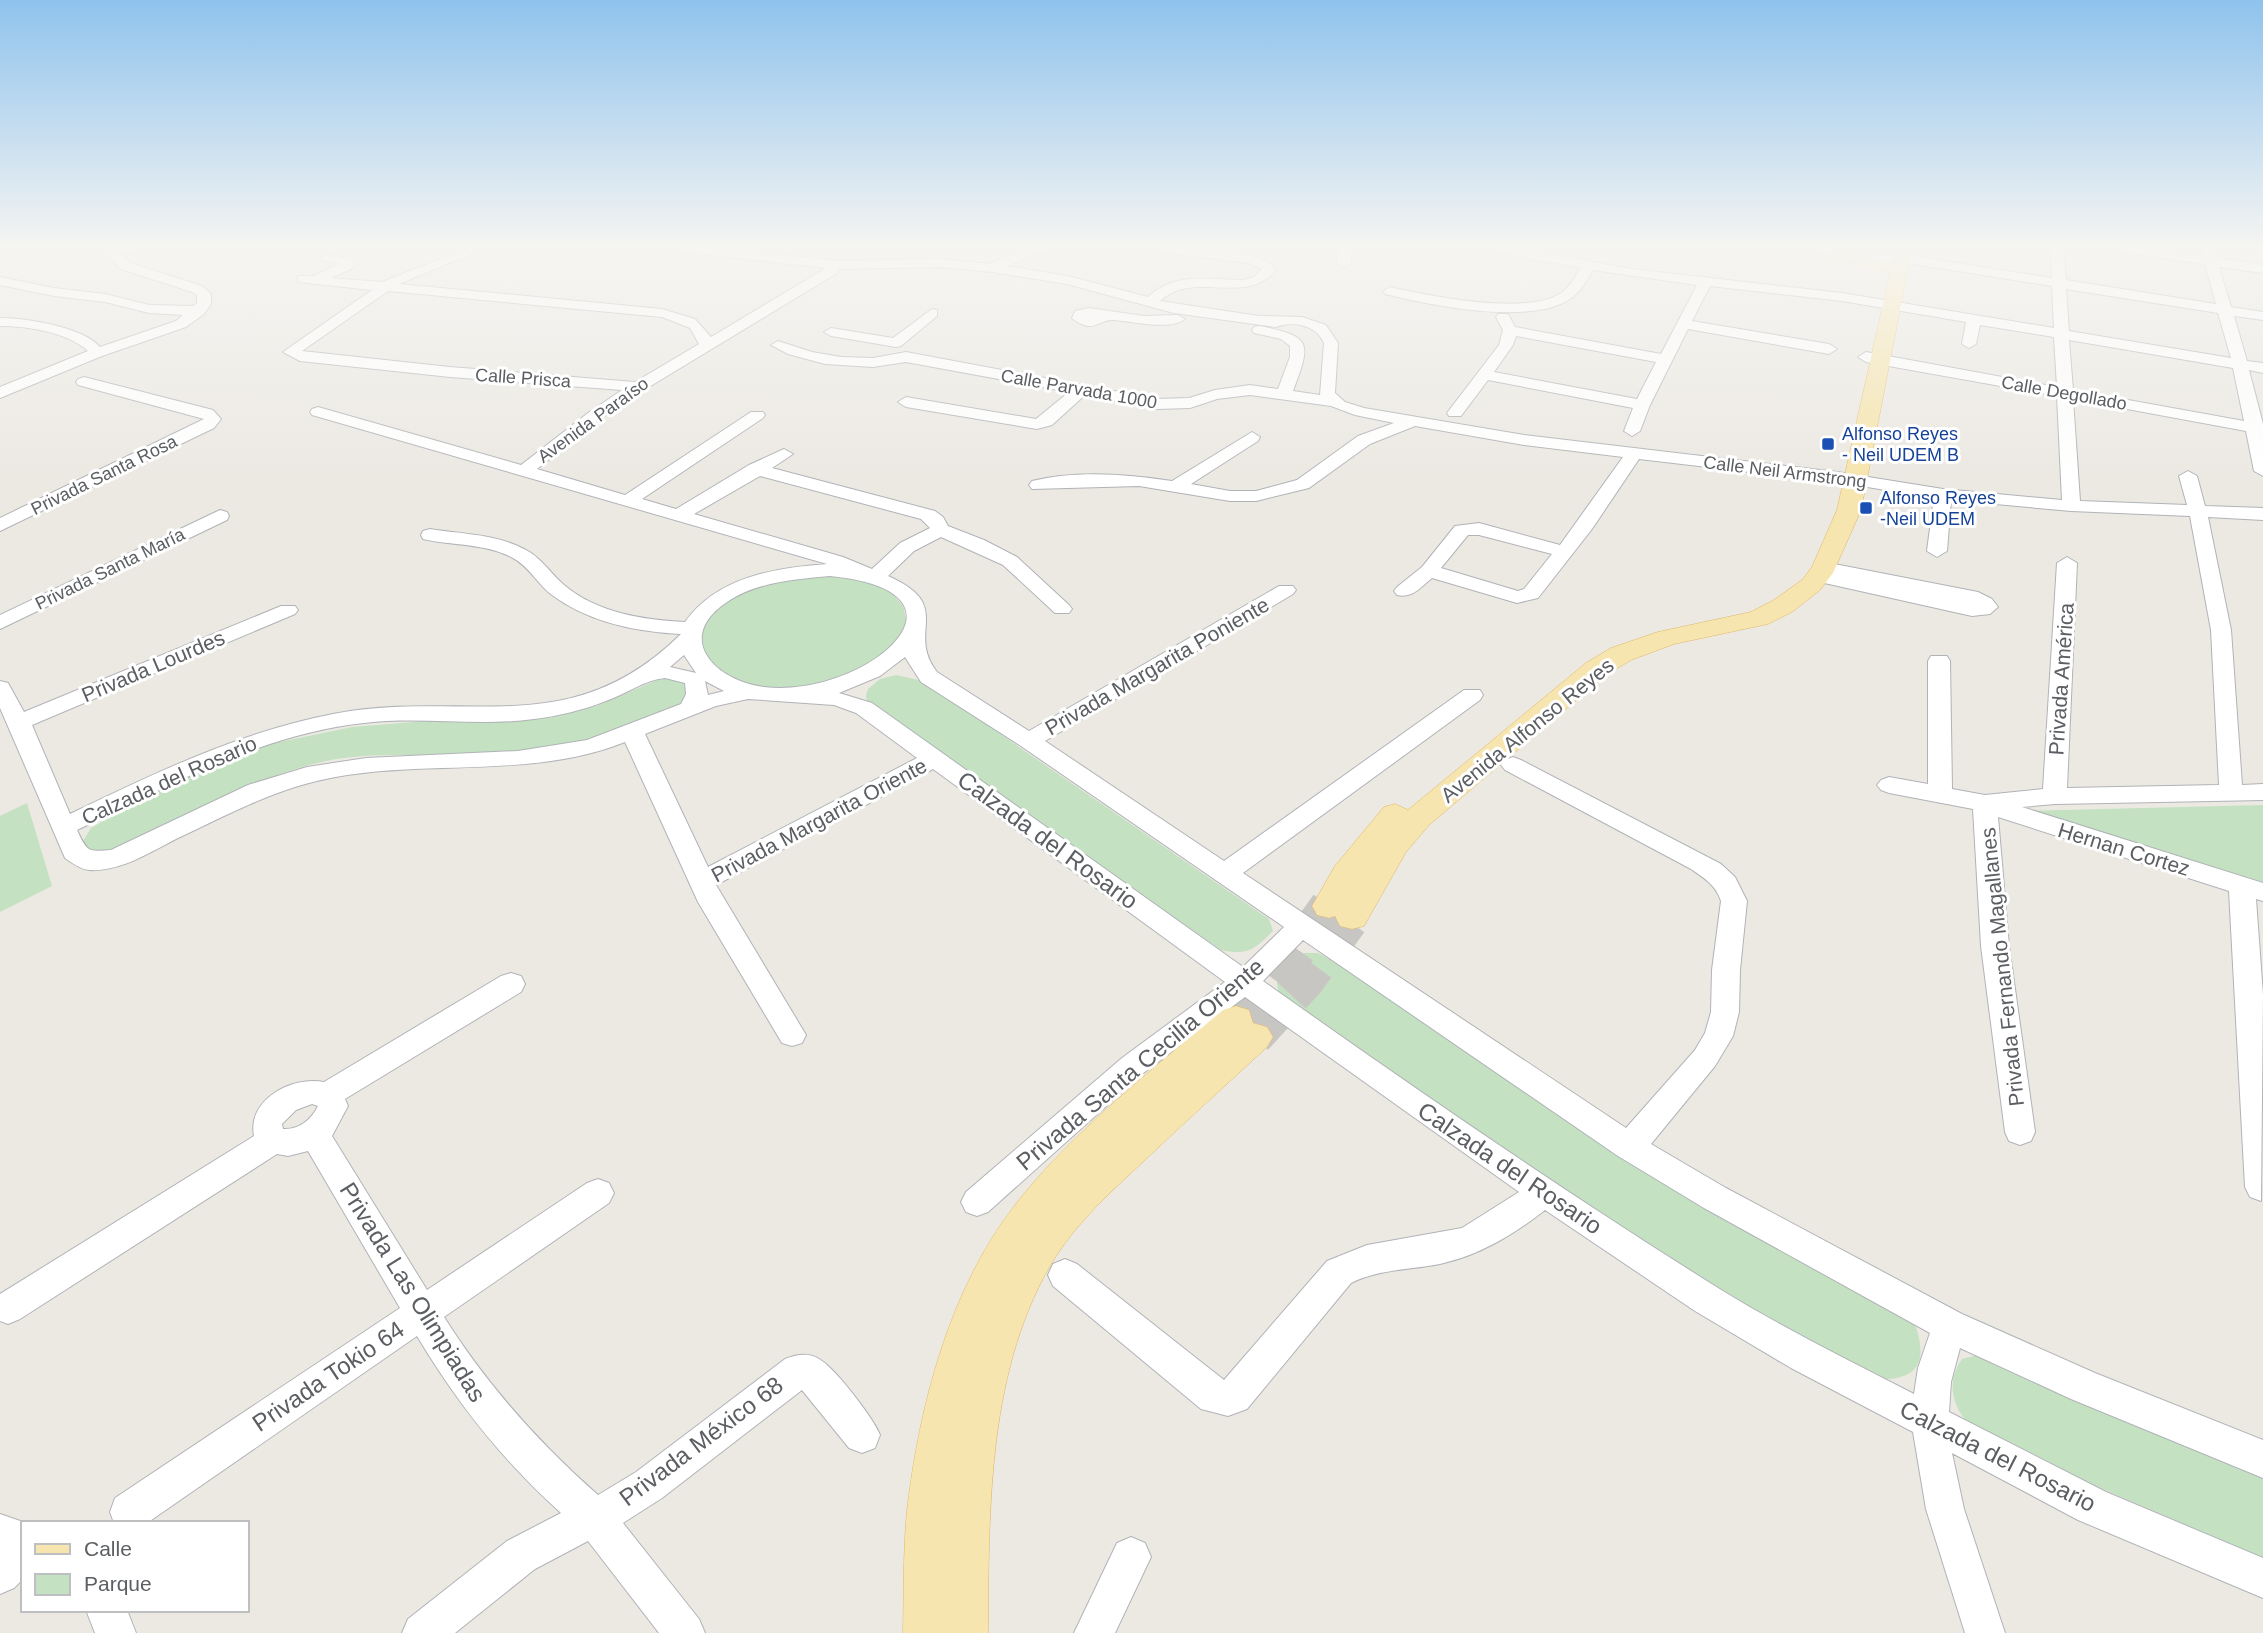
<svg xmlns="http://www.w3.org/2000/svg" width="2263" height="1633" font-family="Helvetica,sans-serif">
	<style>
		.green { fill: #c4e1c2 }
		.lines { fill: none; stroke-linecap: round; stroke-linejoin: round }
		.major-tunnel { stroke: #c8c6c3; stroke-width: 38; stroke-dasharray: 38 18; stroke-linecap: butt }
		.minor-casing { stroke: #b0b3b7; stroke-width: 2 }
		.major-casing { stroke: #e1b666; stroke-width: 1 }
		.minor { fill: #fff; fill-rule: evenodd }
		.major { fill: #f6e5ae; fill-rule: evenodd }
		.transit-dot { fill: #1a4fb4; stroke: #fff; stroke-width: 2.5 }
		.labels { text-anchor: middle; dominant-baseline: central; stroke-width: 6; stroke-linejoin: round; paint-order: stroke }
		.far-street-label { font-size: 18px; fill: #5b5e62; stroke: #fff }
		.far-transit-label { font-size: 18px; fill: #164399; stroke: #fff; text-anchor: start }
		.street-label { font-size: 21px; fill: #5b5e62; stroke: #fff }
		.near-street-label { font-size: 24px; fill: #5b5e62; stroke: #fff }
	</style>
	<rect width="100%" height="100%" fill="#ece9e3"/>
	<path class="green" d="M817,573L871,581L891,592L903,606L907,622L900,641L857,675L787,690L753,687L725,678L698,646C708,589 770,581 817,573Z
		M896,675L923,681L1269,919L1273,931C1254,949 1249,956 1221,950L867,703L866,695L868,689L880,679Z
		M664,677L688,679L686,702C629,732 567,749 503,754C450,759 397,751 344,758C267,768 179,820 108,853L90,852L82,843L91,828L142,799L228,757L265,745L352,727L439,720L550,718L596,706Z
		M27,803L52,886L0,912V816Z
		M2263,805V882L2027,811Z
		M1304,953H1318L1338,963L1915,1324C1928,1361 1919,1381 1877,1379L1644,1249L1279,993C1272,970 1284,962 1304,953Z
		M1978,1355L2263,1465V1558L1989,1440C1960,1423 1940,1390 1962,1359Z"/>
	<g class="lines">
		<path class="major-tunnel" d="M1236,1020L1268,990L1329,906
			M1254,1037L1306,980L1352,917"/>
		<g class="minor-casing">
			<path id="minor" d="M97,247H151L145,251L120,254L131,263L202,286L211,294V304L204,314L186,327L102,356L0,398V387L88,351C67,332 27,326 0,326V318C26,318 83,327 100,347L176,321L183,315L149,313L105,302L54,296L0,285V277L54,288L105,294L149,305L193,306L197,303V295L192,292L121,269Z
				M470,247L485,248L399,284L662,309L695,319L711,337L826,268L675,251L669,247H707L839,261L940,259L990,264L1022,249L1053,247L1052,250L1032,255L1007,266L1068,276L1148,297C1176,271 1209,280 1244,280L1254,277L1262,269L1248,263L1150,251L1144,247C1172,247 1261,246 1276,270C1245,307 1194,269 1160,301L1259,316L1302,317L1326,325L1338,343L1335,393L1345,402L1364,408L1524,435L1837,472L1943,489L2062,500L2057,396L1866,362L1858,357L1866,352L2057,387L2054,337L1980,325L1976,344L1969,348L1962,344L1966,322L1842,301L1710,286L1692,321L1829,344L1837,349L1829,354L1688,329L1650,405L1640,431L1632,436L1624,431L1633,408L1488,380L1461,416H1449L1447,413L1499,345L1503,330L1496,317L1498,314H1508L1515,327L1661,354L1697,285L1593,270C1587,280 1580,293 1570,299C1530,326 1429,305 1385,294L1383,291L1390,287C1429,296 1527,316 1561,293C1570,287 1575,277 1581,268L1491,251L1484,247H1510L1632,269L1842,293L2054,328L2052,286L1901,262L1859,261L1810,250L1808,247H1830L1859,253L1901,254L2052,278L2050,247H2063L2066,280L2216,304L2205,264L2114,251L2107,247H2138L2203,256L2201,247H2213L2217,258L2263,265V273L2219,267L2231,307L2263,312V320L2234,316L2247,361L2263,363V373L2249,370L2263,424V476L2254,471L2246,431L2073,399L2080,501L2187,505L2179,476L2188,471L2197,476L2205,506L2263,508V520L2208,517L2231,630L2242,785L2263,784V800L2055,804L2022,807L2263,883V901L2256,899L2263,995L2261,1201L2250,1197L2245,1187L2229,891L1998,817L2009,946L2035,1132L2031,1141L2020,1145L2009,1141L2005,1132L1981,946L1973,809L1889,793L1881,790L1877,785L1881,780L1889,777L1928,784V661L1931,656H1947L1950,661L1952,789L1985,795L2043,789L2057,563L2067,557L2077,563L2067,788L2219,785L2211,630L2190,516L2071,511L1951,500L1947,551L1937,557L1927,551L1934,498L1837,482L1639,459L1592,529L1538,598L1517,603L1432,578C1421,587 1412,599 1397,595L1394,591L1397,587L1422,567L1455,526L1479,523L1560,545L1623,457L1524,445L1415,426L1370,444L1309,488L1256,501H1230L1139,486L1032,489L1029,485L1032,481C1076,470 1127,474 1172,481L1252,432L1260,437L1258,441L1191,484L1230,491H1256L1297,480L1358,436L1394,423L1355,415L1331,406L1250,395L1217,399L1190,408L1157,409L1085,395L1052,425L1037,429L906,407L898,402L906,397L1036,419L1069,392L906,362L873,367L825,364L788,354L771,345L778,341L812,352L841,357L873,358L906,352L1157,399L1189,398L1215,390L1250,385L1278,389L1290,357V346L1281,339L1254,333L1252,330L1254,327L1259,326C1313,336 1311,343 1293,391L1320,395L1324,343C1316,324 1292,321 1276,327L1174,313L1067,284L992,272L940,267L838,269L837,273L644,390L600,419L537,469L625,495L751,412H763L765,415L763,418L642,499L676,509L749,465L784,449L793,454L772,468L935,511L943,517L948,526L984,540L1017,557L1069,605L1072,609L1069,613H1055L1003,565L941,537L914,551L888,576C956,606 905,631 937,672L1029,731L1279,586H1293L1296,590L1293,594L1045,741L1224,861L1464,690H1480L1483,695L1480,700L1243,873L1626,1128L1695,1050L1705,1033L1711,1012L1712,970L1721,901C1716,885 1704,878 1691,869L1505,770L1501,765L1505,760L1513,757L1521,760L1721,864L1735,877L1747,901L1740,970L1739,1012L1733,1036L1715,1066L1651,1144L1726,1188L1962,1314L2095,1373L2263,1440V1478L2071,1399L1960,1348L1951,1382L1949,1412L2106,1492L2263,1558V1598L2078,1520L1952,1453L1964,1509L2005,1633H1965L1926,1509L1913,1432L1791,1368L1695,1311L1545,1210C1513,1235 1480,1255 1440,1264C1410,1270 1379,1269 1351,1283L1247,1409L1228,1416L1201,1409L1053,1286L1048,1275L1053,1264L1065,1259L1077,1264L1224,1380L1327,1261L1367,1245L1462,1228L1519,1192L1245,997L1142,1074L988,1212L977,1216L966,1212L961,1202L966,1192L1122,1058L1225,982L933,769L716,885L806,1035L802,1043L792,1046L782,1043L698,902L625,742C520,784 401,753 295,787C254,800 217,820 178,838C150,852 121,872 89,870C80,869 72,863 65,858L0,708V681L8,683L24,712L281,606H295L298,610L295,614L32,725L70,814C155,773 240,732 333,714C464,688 569,745 681,634C637,632 588,622 552,595C538,585 530,567 513,558C486,543 453,546 423,539L421,535L423,531L430,529C461,534 496,534 524,549C541,557 550,573 564,585C597,613 644,620 685,622C717,577 774,568 827,564L312,415L310,412L312,409L318,407L521,465L588,413L622,390L450,377L300,361L283,352L372,290L298,282V276H313L339,264L322,260V254L348,258L355,262L353,268L331,278L382,282ZM2066,289L2218,313L2231,358L2069,331ZM388,291L662,317L690,328L699,344L635,382L450,367L302,351ZM1516,336L1656,362L1637,399L1494,372L1513,345ZM2069,340L2233,368L2244,421L2073,390ZM760,476L921,519L930,528L900,543L872,569L843,557L694,514ZM1468,535H1479L1552,554L1524,589L1518,591L1441,568ZM830,576C991,592 864,699 764,687C715,681 673,638 727,602C756,582 796,579 830,576ZM684,655L696,673L670,667ZM905,657L921,682L1021,746L1284,927L1243,967L872,703L839,693L880,676ZM665,678L685,683L686,694L681,704L587,740L518,751L366,758L307,767L248,785L111,850C88,852 87,852 77,830C168,786 262,734 364,723C421,716 478,727 534,719C559,716 583,710 606,701C626,694 644,680 665,678ZM705,681L724,691L708,695ZM748,699L834,705L856,713L917,758L708,867L645,734L716,706ZM1303,940L1618,1156L1704,1208L1930,1333L1918,1368L1914,1394C1848,1360 1781,1327 1718,1288C1563,1191 1412,1087 1263,981Z
				M1343,247H1357L1351,253V263L1344,267L1337,263L1338,252Z
				M1089,308L1144,316L1178,315L1185,319C1171,331 1131,321 1113,320C1104,319 1097,327 1087,326C1081,324 1076,322 1072,318L1075,311Z
				M932,309L937,310V316L901,346L896,347L831,336L824,332L831,328L893,338Z
				M84,377L213,410L221,419L214,428L0,531V518L204,419L78,385L76,382L78,379Z
				M220,510L227,512L229,516L227,520L0,629V615Z
				M1824,562L1978,592L1992,599L1998,607L1990,614L1972,616L1811,580L1808,576L1811,572L1816,571L1814,568L1817,564Z
				M511,973L521,976L525,984L521,992L345,1099L348,1106L332,1136L427,1290L587,1183L598,1179L609,1183L614,1193L609,1203L444,1317C487,1385 538,1442 598,1495L636,1472L785,1359C797,1354 811,1352 822,1361C837,1371 874,1419 880,1435L875,1448L862,1453L849,1448L802,1390L662,1498L623,1523L699,1619L705,1633H659L588,1541L535,1569L455,1633H402L408,1619L507,1541L561,1513C503,1461 457,1403 417,1336L147,1523H114L110,1512L115,1498L400,1308L308,1151L288,1156L277,1154L20,1319L8,1324L0,1321V1294L254,1136C247,1100 291,1076 324,1082L501,976ZM312,1104L318,1106C311,1120 299,1130 283,1129L282,1124L296,1110Z
				M0,1514L26,1523H23V1579L14,1588L0,1594Z
				M1131,1537L1145,1543L1151,1557L1115,1633H1074L1117,1543Z
				M86,1610H127L136,1633H95Z"/>
		</g>
		<g class="major-casing">
			<path id="major" d="M1896,247H1912L1861,510L1833,573L1820,590L1792,612L1768,624L1674,644L1631,660L1606,675L1429,825L1406,852L1364,926L1352,929L1340,926L1335,916L1329,918L1317,915L1312,906L1335,866L1384,807L1395,804L1408,810L1586,663L1611,648L1658,632L1751,612L1774,600L1802,580L1812,567L1837,510L1890,273L1832,257L1830,253L1838,248L1892,263Z
				M1236,1006L1249,1010L1253,1023L1267,1027L1273,1037L1267,1047C1227,1084 1186,1121 1146,1159C1114,1189 1080,1219 1056,1256C987,1366 989,1508 988,1633H903C904,1593 903,1552 907,1511C919,1407 949,1290 1015,1205C1072,1132 1153,1069 1223,1010Z"/>
		</g>
		<use href="#minor" class="minor"/>
		<use href="#major" class="major"/>
	</g>
	<linearGradient id="sky" x2="0" y2="1"><stop stop-color="#8fc3ed"/><stop offset="0.52" stop-color="#f6f5f2"/><stop offset="1" stop-color="#f6f5f2" stop-opacity="0"/></linearGradient>
	<rect width="2263" height="475" fill="url(#sky)"/>
	<g class="transit-dot">
		<rect x="1821" y="437" width="14" height="14" rx="3.5"/>
		<rect x="1859" y="501" width="14" height="14" rx="3.5"/>
	</g>
	<g class="labels">
		<g class="far-street-label">
			<text transform="translate(523 378) rotate(4)">Calle Prisca</text>
			<text transform="translate(1079 389) rotate(10)">Calle Parvada 1000</text>
			<text transform="translate(2064 393) rotate(10)">Calle Degollado</text>
			<text transform="translate(593 420) rotate(-36)">Avenida Paraíso</text>
			<text transform="translate(1785 472) rotate(7)">Calle Neil Armstrong</text>
			<text transform="translate(104 475) rotate(-26)">Privada Santa Rosa</text>
			<text transform="translate(110 569) rotate(-26)">Privada Santa María</text>
		</g>
		<g class="far-transit-label">
			<text x="1842" y="434">Alfonso Reyes<tspan x="1842" dy="21">- Neil UDEM B</tspan></text>
			<text x="1880" y="498">Alfonso Reyes<tspan x="1880" dy="21">-Neil UDEM</tspan></text>
		</g>
		<g class="street-label">
			<text transform="translate(153 666) rotate(-23)">Privada Lourdes</text>
			<text transform="translate(1157 666) rotate(-30)">Privada Margarita Poniente</text>
			<text transform="translate(2061 679) rotate(-86)">Privada América</text>
			<text transform="translate(1527 730) rotate(-39)">Avenida Alfonso Reyes</text>
			<text transform="translate(169 780) rotate(-24)">Calzada del Rosario</text>
			<text transform="translate(819 820) rotate(-28)">Privada Margarita Oriente</text>
			<text transform="translate(2124 849) rotate(17)">Hernan Cortez</text>
			<text transform="translate(2002 967) rotate(-96)">Privada Fernando Magallanes</text>
		</g>
		<g class="near-street-label">
			<text transform="translate(1048 840) rotate(36)">Calzada del Rosario</text>
			<text transform="translate(1140 1064) rotate(-40)">Privada Santa Cecilia Oriente</text>
			<text transform="translate(1510 1168) rotate(34)">Calzada del Rosario</text>
			<text transform="translate(413 1292) rotate(58)">Privada Las Olimpiadas</text>
			<text transform="translate(328 1376) rotate(-34)">Privada Tokio 64</text>
			<text transform="translate(701 1441) rotate(-37)">Privada México 68</text>
			<text transform="translate(1998 1456) rotate(27)">Calzada del Rosario</text>
		</g>
	</g>
	<rect x="21" y="1521" width="228" height="91" fill="#ffffff" stroke="#bdbfc0" stroke-width="2"/>
	<rect x="35" y="1544" width="35" height="10" fill="#f6e5ae" stroke="#bdbfc0" stroke-width="2"/>
	<text x="84" y="1556" font-size="21" fill="#5b5e62">Calle</text>
	<rect x="35" y="1574" width="35" height="21" fill="#c4e1c2" stroke="#bdbfc0" stroke-width="2"/>
	<text x="84" y="1591" font-size="21" fill="#5b5e62">Parque</text>
</svg>
